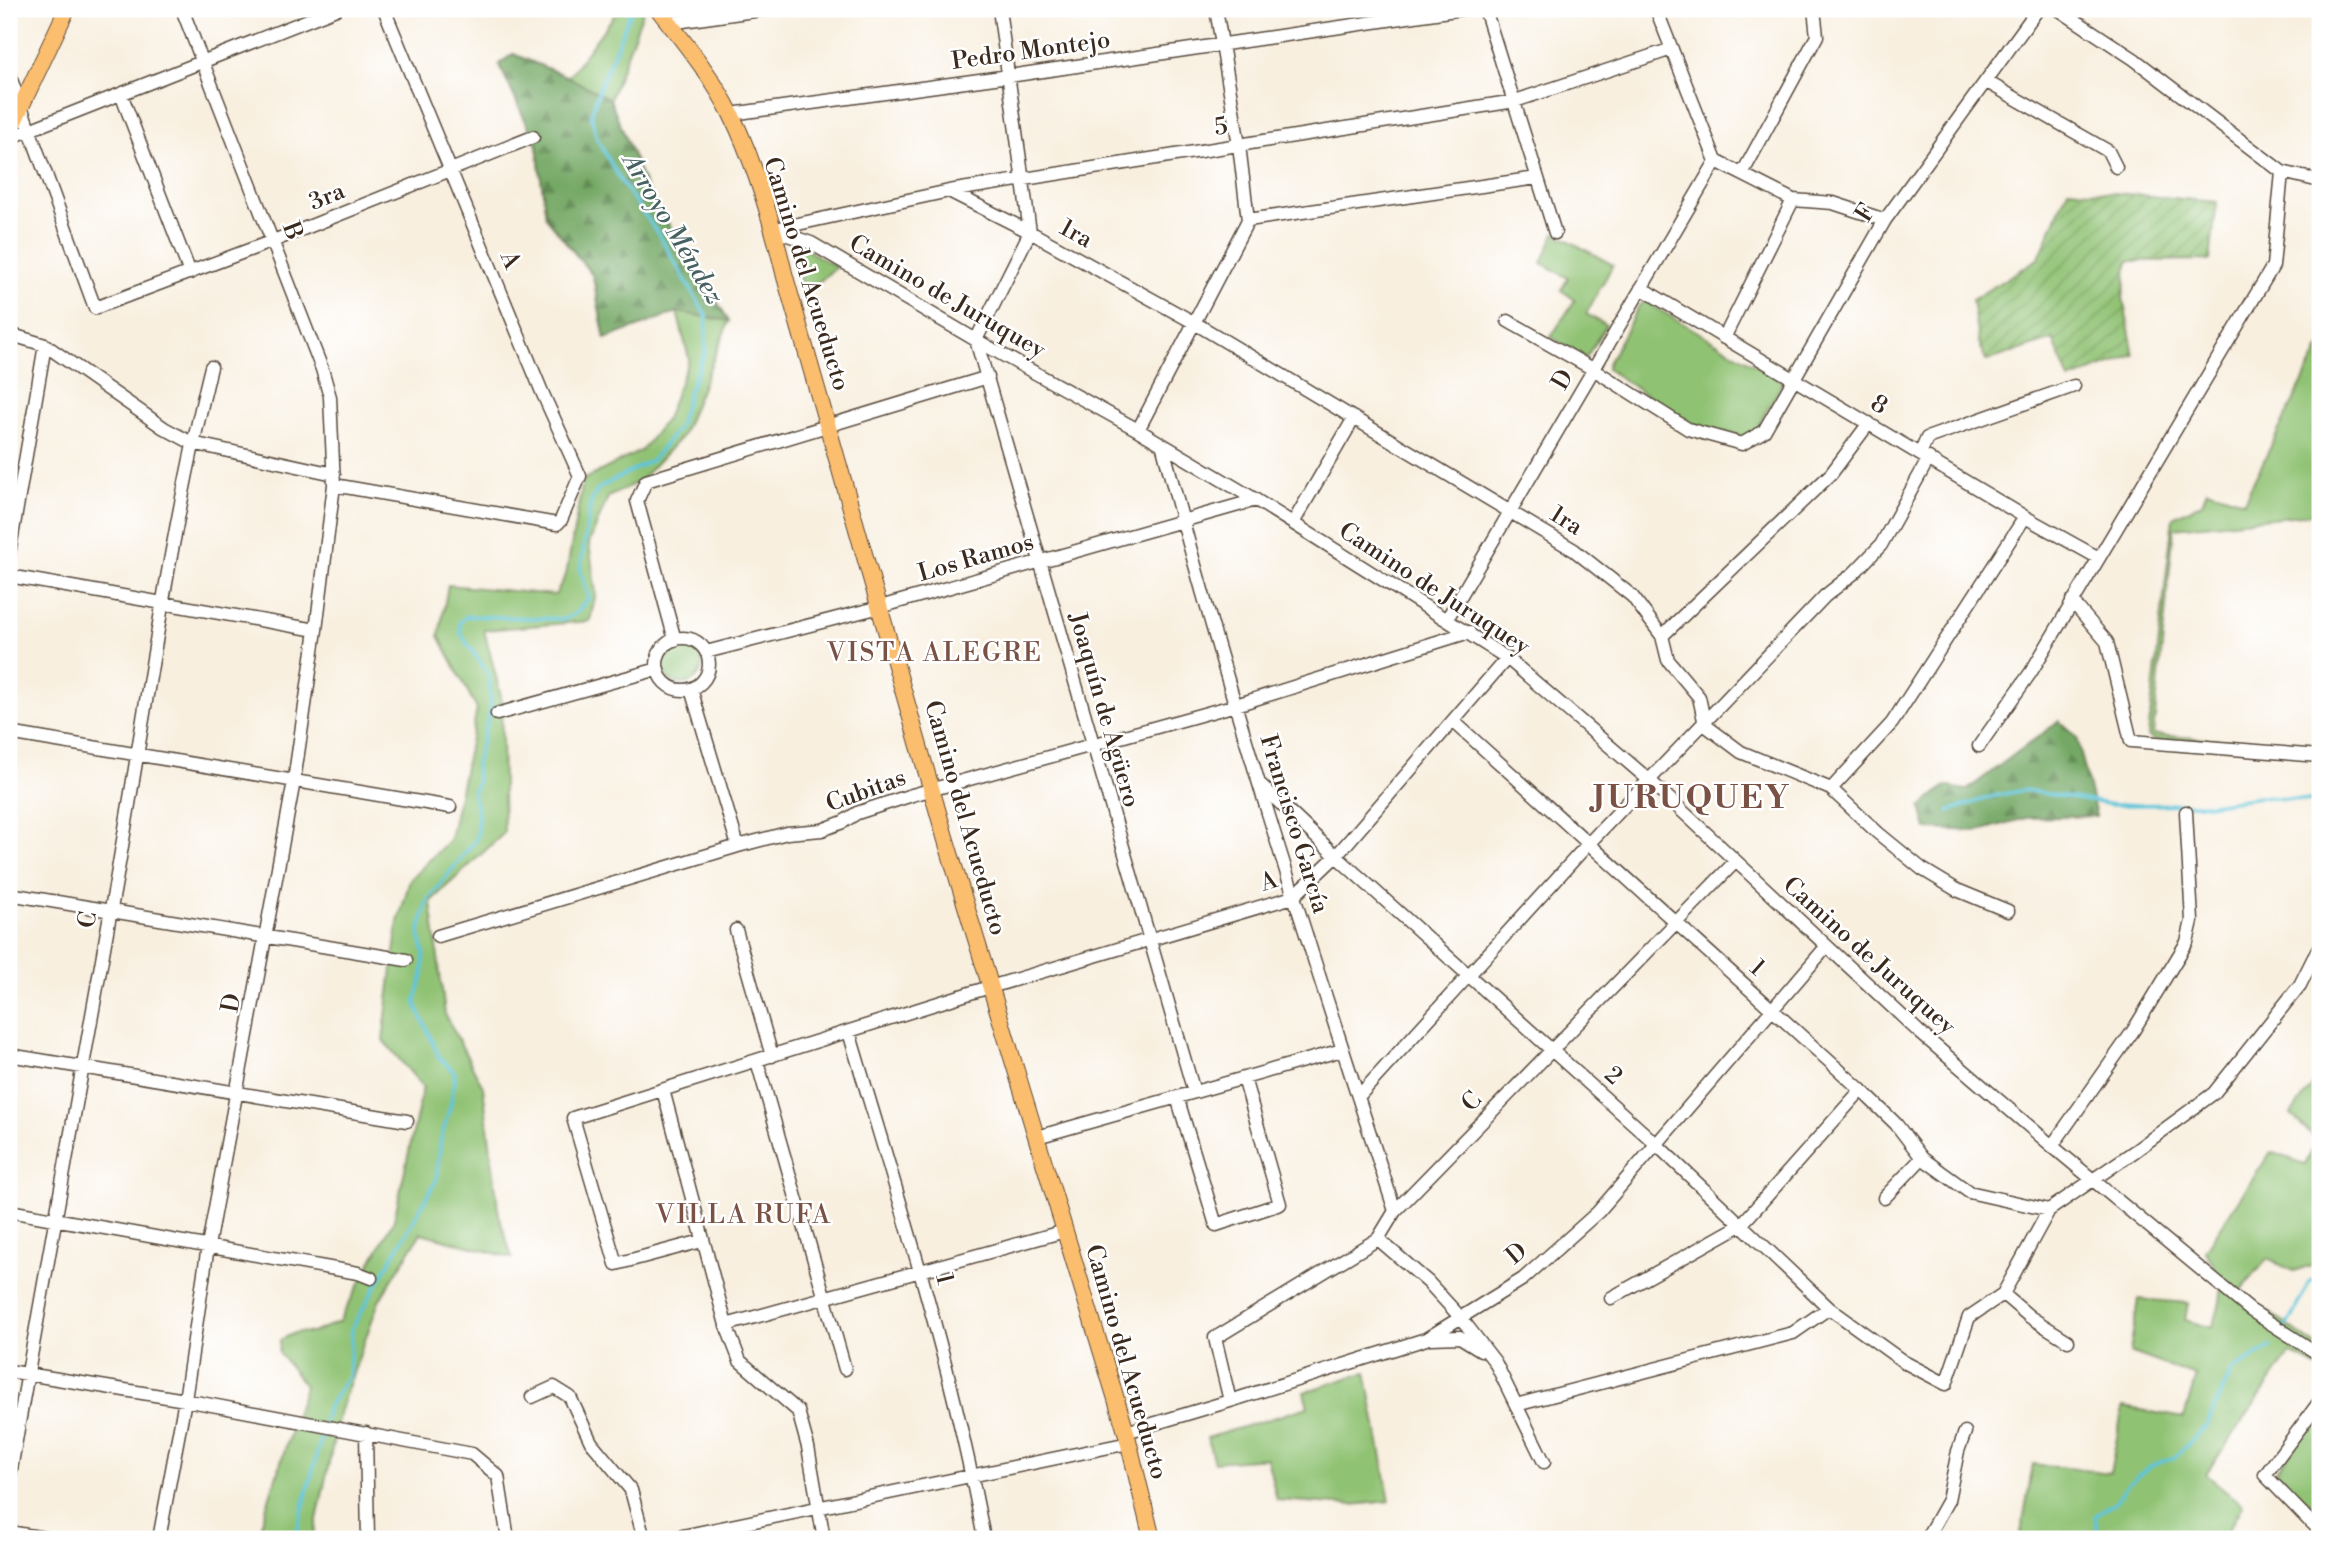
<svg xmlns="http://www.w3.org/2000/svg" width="2329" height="1548" font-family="'Libre Bodoni',serif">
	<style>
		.grass { fill: #90c273; stroke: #667648; stroke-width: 2 }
		.forest { fill: url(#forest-firs); stroke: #586942; stroke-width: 2 }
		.garden { fill: url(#garden-furrows); stroke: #667648; stroke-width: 2 }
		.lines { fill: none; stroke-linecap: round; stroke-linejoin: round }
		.stream { stroke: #5dc5da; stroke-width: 3.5 }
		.minor-casing { stroke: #57483b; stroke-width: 15 }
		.major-casing { stroke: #57483b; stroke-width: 18 }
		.minor { stroke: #fff; stroke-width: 12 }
		.major { stroke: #fbbd6e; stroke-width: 16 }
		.labels { text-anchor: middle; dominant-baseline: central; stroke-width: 5; stroke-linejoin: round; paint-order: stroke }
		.street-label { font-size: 24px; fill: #3b2a1e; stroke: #fff }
		.water-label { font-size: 26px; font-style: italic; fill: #476060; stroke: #fff }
		.neighbourhood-label { font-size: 26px; letter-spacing: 2px; fill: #795245; stroke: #fff }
		.district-label { font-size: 32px; font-weight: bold; letter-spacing: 2px; fill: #795245; stroke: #fff }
	</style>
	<defs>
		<pattern id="forest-firs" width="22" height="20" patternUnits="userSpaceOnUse" patternTransform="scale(1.75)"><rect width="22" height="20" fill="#74a865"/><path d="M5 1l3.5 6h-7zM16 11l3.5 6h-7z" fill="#608953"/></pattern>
		<pattern id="garden-furrows" width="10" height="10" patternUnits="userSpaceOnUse" patternTransform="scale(1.75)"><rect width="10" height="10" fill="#90c273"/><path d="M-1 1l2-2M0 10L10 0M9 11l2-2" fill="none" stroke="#779e5e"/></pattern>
	</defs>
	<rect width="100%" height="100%" fill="#fff"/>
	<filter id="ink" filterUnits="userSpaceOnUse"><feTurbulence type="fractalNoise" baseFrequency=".0143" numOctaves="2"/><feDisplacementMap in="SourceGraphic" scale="14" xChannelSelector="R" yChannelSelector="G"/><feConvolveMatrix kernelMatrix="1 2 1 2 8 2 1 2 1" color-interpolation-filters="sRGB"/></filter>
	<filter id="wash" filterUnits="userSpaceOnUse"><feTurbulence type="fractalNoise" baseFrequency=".00686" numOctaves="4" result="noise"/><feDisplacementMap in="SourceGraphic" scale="28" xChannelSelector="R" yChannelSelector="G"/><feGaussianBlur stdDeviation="1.57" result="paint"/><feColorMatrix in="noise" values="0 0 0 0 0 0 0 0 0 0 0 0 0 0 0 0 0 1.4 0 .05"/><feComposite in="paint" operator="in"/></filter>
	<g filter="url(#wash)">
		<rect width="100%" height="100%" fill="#f8efdf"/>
		<path class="grass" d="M619,9H644L610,100L646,188L729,321L682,436L640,481L608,497L589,543L596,593L590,621L484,630L501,696L504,833L431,901L445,1014L483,1087L499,1215L512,1258L421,1233L379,1301L340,1410L313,1539H248L258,1534L305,1386L279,1353L280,1340L297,1332L312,1333L339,1322L394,1220L423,1087L383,1040L398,922L410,880L450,839L477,709L439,636L448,585L555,595L566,575L583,480L642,450L666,419L689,359L677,312L605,339L593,276L546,217L537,145L499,64L513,54L568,77Z
			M1555,233L1613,265L1586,314L1606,325L1586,358L1551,337L1575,300L1561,290L1568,278L1542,263Z
			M804,248L836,267L804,295L793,259L797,250Z
			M1646,302L1781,380L1782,384L1755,431L1745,437L1690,424L1607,369V365L1640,304Z
			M2320,347V513L2174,528L2153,735L2320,747V755L2153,740L2148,736L2173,517L2202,503L2207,490L2244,501Z
			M662 664a20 20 0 1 1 40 0a20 20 0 1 1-40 0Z
			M2320,1075V1264L2294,1271L2267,1259L2240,1292L2315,1345H2320V1369L2290,1353L2206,1474L2243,1505L2223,1539H2020L2033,1464L2110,1473L2123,1407L2184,1418L2196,1376L2130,1352L2138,1299L2188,1303L2185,1320L2212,1328C2225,1291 2225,1285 2205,1250L2271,1152L2305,1164L2317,1141L2291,1114Z
			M1366,1372L1390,1501L1352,1505L1277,1500L1267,1458L1214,1462L1207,1438L1308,1407L1304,1392Z
			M2320,1415V1514L2276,1471Z"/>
		<path class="forest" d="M513,54L568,77L610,99L646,188L729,321L677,312L605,339L593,276L546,217L537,145L499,64Z
			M2059,721L2077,737L2096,816L2026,818L1979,831L1927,829L1921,807L1945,786L1967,790Z"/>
		<path class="garden" d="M2068,189L2217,202L2210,260L2128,261L2123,298L2134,355L2069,380L2053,339L1986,361L1978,340L1972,300L2039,258Z"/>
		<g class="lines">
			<path class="stream" d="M1949,811L1990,797L2024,790L2113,805L2212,804L2260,797L2319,801
				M2286,1327L2310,1281L2320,1275
				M324,1422L328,1407L349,1375L352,1328L436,1181L441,1139L451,1103L455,1073L439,1057L415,1002L423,975L424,952L419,935L427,901L477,838L478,815L473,794L477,782L476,764L491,707L489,675L461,634L460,622L467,616L565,619L576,613L589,598L580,570L591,501L599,488L652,460L679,427L689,391L705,352L707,317L659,235L622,183L597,139L591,115L599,89L632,9
				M295,1539L323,1430
				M2092,1539L2098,1533L2095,1516L2115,1502L2129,1483L2150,1466L2175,1457L2207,1425L2232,1370L2271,1347"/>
		</g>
	</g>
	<g filter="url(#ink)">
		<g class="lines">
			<g class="minor-casing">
				<path id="minor" d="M999,9L1030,232L976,340L1194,1092
					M1216,9L1239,145L1248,220
					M1485,9L1555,233
					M1656,9L1716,161
					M2058,9L2134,59L2282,172L2320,181
					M669,23L768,9
					M9,74L95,308L273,241L533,137
					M1987,82L2108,151L2116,167
					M121,94L190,273
					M731,114L1009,76L1462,9
					M9,138L336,9
					M1716,161L1793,200L1833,203L1885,220
					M1742,174L1817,36L1814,9
					M949,191L1030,232L1193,322L1574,550L1632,596L1662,636L1668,660L1699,697L1705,725L1741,752L1831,789L1878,833L1922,869L1957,890L2008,911
					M1248,220L1537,178
					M775,229L949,191L1515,101L1672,49
					M773,230L811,243L976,340L1138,430L1256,500L1507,658L1649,780L1918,1031L2052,1146L2250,1310L2320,1355
					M1641,288L2025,517L2097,557
					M1508,321L1593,369L1688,429L1742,444L1764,431L1885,220L2038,9
					M9,334L45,345L164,428L192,443L334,474
					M1724,338L1793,200
					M1138,430L1248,220
					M1163,447C1230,704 1313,958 1395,1211
					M1920,454L1927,438L2074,386
					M334,485L557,524L561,520L580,476L542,392L384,9
					M1293,523L1354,418
					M9,554L45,345
					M9,576L316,630
					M2072,601L2107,642L2131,741L2320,756
					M1447,619L1716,161
					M1662,636L1831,474L1869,423
					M657 664a26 26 0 1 1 52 0a26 26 0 1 1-52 0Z
					M675,640L637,501L646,481L988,377
					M706,652L880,607L1256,500
					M691,689L738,846
					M497,714L658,669
					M1453,721L1861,1090L1896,1124L1922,1158L1969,1192L2049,1210
					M9,733L450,807
					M1979,746L2031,672L2273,266L2282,172
					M1261,785L1336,856L1656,1144L1829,1308L1904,1362L1946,1384L1969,1317L2003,1294L2049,1210L2135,1151L2214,1093L2300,985L2320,945
					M1831,789L1892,723L2025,517
					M9,894L406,960
					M736,930L772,1056
					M438,936L738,846L787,833L822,830L843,822L857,813L912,795L1236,705L1469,632
					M849,1032C899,1200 953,1367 984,1539
					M9,1055L407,1121
					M757,1061L845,1369
					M663,1090L726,1325L740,1361L798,1411L808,1447L824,1539
					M1177,1097L1216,1225L1280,1204L1244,1078
					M1358,1097L1589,843L1825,596L1854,573L1881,545L1929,458
					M1037,1137L1342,1050
					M2052,1146L2133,1031L2187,942L2192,921L2186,812
					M1884,1198L1922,1158
					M9,1211L358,1273L371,1278
					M1378,1239L1428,1282L1461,1318L1495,1362L1544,1462
					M702,1241L616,1264L573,1118L970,993L1293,897L1336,856L1507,658
					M2003,1294L2030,1317L2068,1341
					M1611,1298L1741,1225L1861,1090
					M726,1325L1065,1231
					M1430,1338L1460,1337L1481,1350
					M9,1371L185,1400L472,1454L498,1476L508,1539
					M532,1397L554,1387L570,1397L591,1442L631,1490L644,1539
					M1230,1401L1215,1338L1378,1239L1395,1211L1735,862
					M2320,1401L2265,1475L2320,1532
					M1516,1405L1793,1333L1829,1308
					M1126,1432L1230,1401L1426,1339L1523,1279L1598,1212L1827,946
					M366,1433L368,1539
					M9,1481C43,1281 82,1082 116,881C146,710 169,536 211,367
					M9,1532L51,1539
					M159,1539L185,1400L208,1246L294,781L316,630L334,485L330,397L322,369L182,9
					M668,1539L1129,1443
					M1926,1539L1948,1500L1958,1451L1965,1432"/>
			</g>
			<g class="major-casing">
				<path id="major" d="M658,9C684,42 712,76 731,114C756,165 772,222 785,277L945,837L1126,1432L1152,1539
					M9,132L67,9"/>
			</g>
			<use href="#minor" class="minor"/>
			<use href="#major" class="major"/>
		</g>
	</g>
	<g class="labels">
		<g class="street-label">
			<text transform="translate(1031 51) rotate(-8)">Pedro Montejo</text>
			<text transform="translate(1221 127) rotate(-9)">5</text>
			<text transform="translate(327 197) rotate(-22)">3ra</text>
			<text transform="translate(1866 213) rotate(-58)">F</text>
			<text transform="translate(292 231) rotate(69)">B</text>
			<text transform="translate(1076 234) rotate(29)">1ra</text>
			<text transform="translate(510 260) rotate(67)">A</text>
			<text transform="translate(806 274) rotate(73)">Camino del Acueducto</text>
			<text transform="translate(947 297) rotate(30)">Camino de Juruquey</text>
			<text transform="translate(1563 380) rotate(-60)">D</text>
			<text transform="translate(1879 405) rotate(31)">8</text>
			<text transform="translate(1566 521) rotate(32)">1ra</text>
			<text transform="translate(976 558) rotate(-16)">Los Ramos</text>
			<text transform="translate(1434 589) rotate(33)">Camino de Juruquey</text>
			<text transform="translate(1104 710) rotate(74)">Joaquín de Agüero</text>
			<text transform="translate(866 791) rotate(-20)">Cubitas</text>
			<text transform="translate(965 818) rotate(74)">Camino del Acueducto</text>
			<text transform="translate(1294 824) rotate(73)">Francisco García</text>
			<text transform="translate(1269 882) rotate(-18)">A</text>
			<text transform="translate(88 920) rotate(-80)">C</text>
			<text transform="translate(1869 956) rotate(42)">Camino de Juruquey</text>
			<text transform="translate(1757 968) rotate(42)">1</text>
			<text transform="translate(232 1003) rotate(-79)">D</text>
			<text transform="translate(1613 1076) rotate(42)">2</text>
			<text transform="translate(1472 1102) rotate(-46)">C</text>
			<text transform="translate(1517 1254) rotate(-40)">D</text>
			<text transform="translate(944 1279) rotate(76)">1</text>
			<text transform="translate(1126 1362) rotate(74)">Camino del Acueducto</text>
		</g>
		<g class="water-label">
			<text transform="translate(673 229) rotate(59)">Arroyo Méndez</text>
		</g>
		<g class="neighbourhood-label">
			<text x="935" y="653">VISTA ALEGRE</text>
			<text x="744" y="1215">VILLA RUFA</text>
		</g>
		<g class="district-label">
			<text x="1692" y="798">JURUQUEY</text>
		</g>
	</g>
	<rect width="2329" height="1548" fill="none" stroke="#fff" stroke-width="35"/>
</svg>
